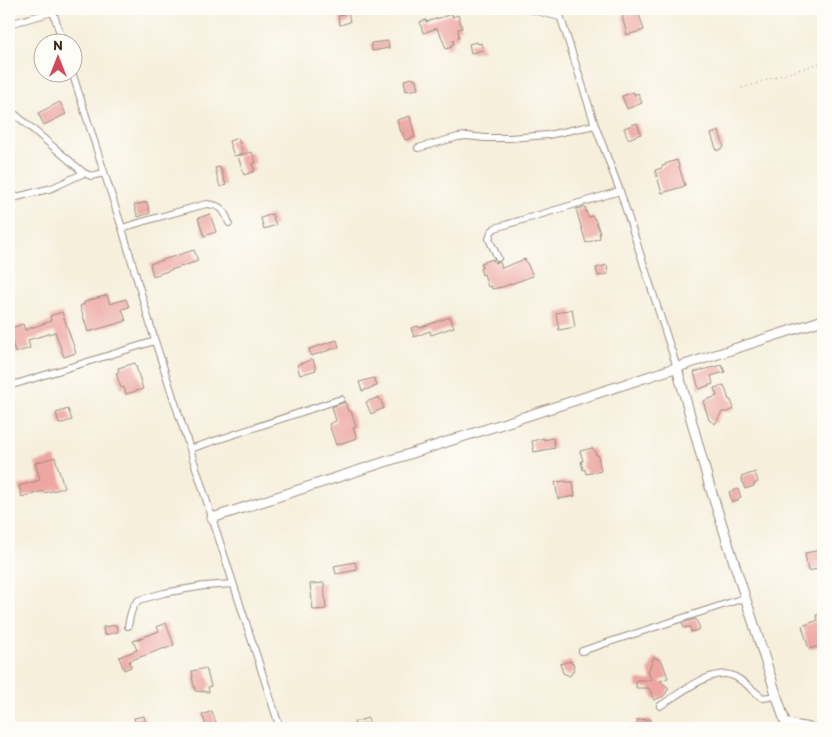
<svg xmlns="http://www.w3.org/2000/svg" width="832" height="737" font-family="Itim,sans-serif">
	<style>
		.building { fill: #eda6a2 }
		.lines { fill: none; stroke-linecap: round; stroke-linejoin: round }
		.street-casing { stroke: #988c7d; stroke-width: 8 }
		.secondary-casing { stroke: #988c7d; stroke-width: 11 }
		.path { stroke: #988c7d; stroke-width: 1; stroke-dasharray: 1 4; stroke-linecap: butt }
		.street { stroke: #fff; stroke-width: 6 }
		.secondary { stroke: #fff; stroke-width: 9 }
	</style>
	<rect width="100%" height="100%" fill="#fdfcf7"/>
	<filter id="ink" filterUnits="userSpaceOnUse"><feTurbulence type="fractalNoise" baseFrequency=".02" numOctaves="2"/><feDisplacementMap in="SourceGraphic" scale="10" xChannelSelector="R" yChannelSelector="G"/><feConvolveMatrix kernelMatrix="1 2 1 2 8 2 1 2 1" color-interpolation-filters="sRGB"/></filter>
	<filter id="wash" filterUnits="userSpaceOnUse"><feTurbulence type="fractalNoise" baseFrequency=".0096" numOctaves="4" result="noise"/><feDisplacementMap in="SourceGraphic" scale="20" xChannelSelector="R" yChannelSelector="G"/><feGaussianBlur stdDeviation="1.12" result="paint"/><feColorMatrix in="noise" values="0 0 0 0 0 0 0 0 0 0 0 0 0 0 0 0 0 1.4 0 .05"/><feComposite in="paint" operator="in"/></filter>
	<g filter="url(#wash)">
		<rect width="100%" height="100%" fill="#f6efdc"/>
		<g id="blocks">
			<path class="building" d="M638,11L644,30L627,35L622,16Z
				M348,12L350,22L340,25L338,16L343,15L342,13Z
				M452,14L453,17L458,15L462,28L458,29L459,38L453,40L454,44L451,45L452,47L446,49L440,33H439L437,28L423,33L420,22L426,20V22Z
				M388,41L389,48L372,51L371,43Z
				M477,42L478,44L481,43L483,50L471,53L469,44Z
				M412,78L413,79H416L418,89L406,91L404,80Z
				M634,92V95L638,93L642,103L627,109L622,96Z
				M60,102L66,114L44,125L38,113Z
				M410,116L415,137L405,140L402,132H401L397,120Z
				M637,123L641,134L628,139L624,128Z
				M719,131L724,147L717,151L711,134Z
				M238,138L243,153L234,156L229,141Z
				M252,152L256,163L252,164L255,171L244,175L238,156Z
				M677,160L685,186L662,193L655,170L662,168V166L666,165L665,164Z
				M220,167L226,185L220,187L215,168Z
				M147,202L150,213L138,217L134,205Z
				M585,207L588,217L593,216L594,219H595L600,233H599L600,238L586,243L576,209Z
				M210,214L216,232L204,236L198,218Z
				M272,214L276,225L264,229L261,218Z
				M194,250L198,261L153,276L150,264Z
				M493,259L494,263L500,262L502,268L525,259L533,276L502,287L492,289L491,286L488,287L484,274L482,275L480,268H482L481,263Z
				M607,265L608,274L598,276L596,268Z
				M107,295L110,304L126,299L129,307L122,309L126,321L88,332L80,306L85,304L84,302Z
				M572,309L575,327L559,330L556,313Z
				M62,312L76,353L64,357L55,332L28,340L30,348L15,353L9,329L23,324L25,330L51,321L50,316Z
				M450,317L454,327L431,335L430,331L414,337L411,328L418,326L419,328Z
				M337,340L339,347L311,356L309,349Z
				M313,359L316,370L300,375L297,365Z
				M135,363L143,389L126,394L124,387L121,388L116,373L119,372L118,368Z
				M722,365L725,372L711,376L713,384L699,389L694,372Z
				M374,378L377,386L362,391L359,382Z
				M724,385L729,400H731L734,409L728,412H722L715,424L709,420L703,401L717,396L714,388Z
				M379,397L384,408L371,414L366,402Z
				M345,402L348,411H351L356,427L353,428L357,438L336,445L329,424L336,421L332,407Z
				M68,409L72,420L59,424L56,413Z
				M544,438V440L553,438L555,448L534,452L532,441Z
				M592,448L595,451L596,455H598L601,471L586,474L585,469L583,470L581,461H583L580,451Z
				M55,457L64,488L44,493L43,491L22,497L19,486L40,480L35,463Z
				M755,472L758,482L754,484V486L745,489L741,477Z
				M566,481V482H573L575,496L558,499L555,482Z
				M738,489L741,497L738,498V501L732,502L729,492Z
				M821,550L823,568L808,571L805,553Z
				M355,562L357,570L336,574L334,566Z
				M324,583L326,609L313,610L310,584Z
				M823,613V645L809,649L802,626L818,620L816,615Z
				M696,619L700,629L691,632L690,627L684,628L682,623Z
				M166,623L174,645L165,649V648L129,661L131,667L124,670L119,657L137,650L133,641L159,631L157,627Z
				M116,625L118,632L104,635L103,627Z
				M654,657L662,661L668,678L660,681L669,688L664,696L654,700L649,688H636V680H651L648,671Z
				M571,661V663L574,664L573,668L574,670L570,676L563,673L560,664Z
				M206,668L211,686L208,687L209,692L195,691L192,677H193L192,671Z
				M212,711L218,728H206V725L202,715Z
				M144,716L146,726L137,728L134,718Z
				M368,718L370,725L356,728L354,722Z
				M651,719V728H637V720Z"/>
		</g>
	</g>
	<g filter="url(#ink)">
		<use href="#blocks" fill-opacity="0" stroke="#988c7d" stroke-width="1"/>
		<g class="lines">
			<g class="street-casing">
				<path id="street" d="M52,9L63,42
					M529,9L560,17
					M558,9L595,125L620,191L677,368
					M429,11L449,9
					M9,24L53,12
					M72,72L122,228L155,341L280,728
					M16,115L84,173L91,176L104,173
					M418,148L458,137L467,136L485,138H510L548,135L595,125
					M9,199L52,188L84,173
					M122,228L152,219L206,204C221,205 224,209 229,223
					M498,258L489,239L491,232L495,228L620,191
					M9,386L155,341
					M190,449L341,399
					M128,626C130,617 131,606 139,600L164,593L204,586L233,584
					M582,651L744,598
					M660,706C678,695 709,669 731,675C743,679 753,691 763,698L776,696
					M785,722L818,728"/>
			</g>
			<g class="secondary-casing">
				<path id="secondary" d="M677,368L709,484L787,728
					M212,518L823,320"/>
			</g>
			<path class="path" d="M815,9L823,36
				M742,88L823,62"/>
			<use href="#street" class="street"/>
			<use href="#secondary" class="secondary"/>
		</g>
	</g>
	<rect width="832" height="737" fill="none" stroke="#fdfcf7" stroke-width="30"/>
	<g transform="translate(58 58)"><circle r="24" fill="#fdfcf7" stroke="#afa8a0"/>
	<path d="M0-4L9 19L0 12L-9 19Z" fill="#d1495b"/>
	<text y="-8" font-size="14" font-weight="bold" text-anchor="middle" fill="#3b2a1e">N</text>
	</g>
</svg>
